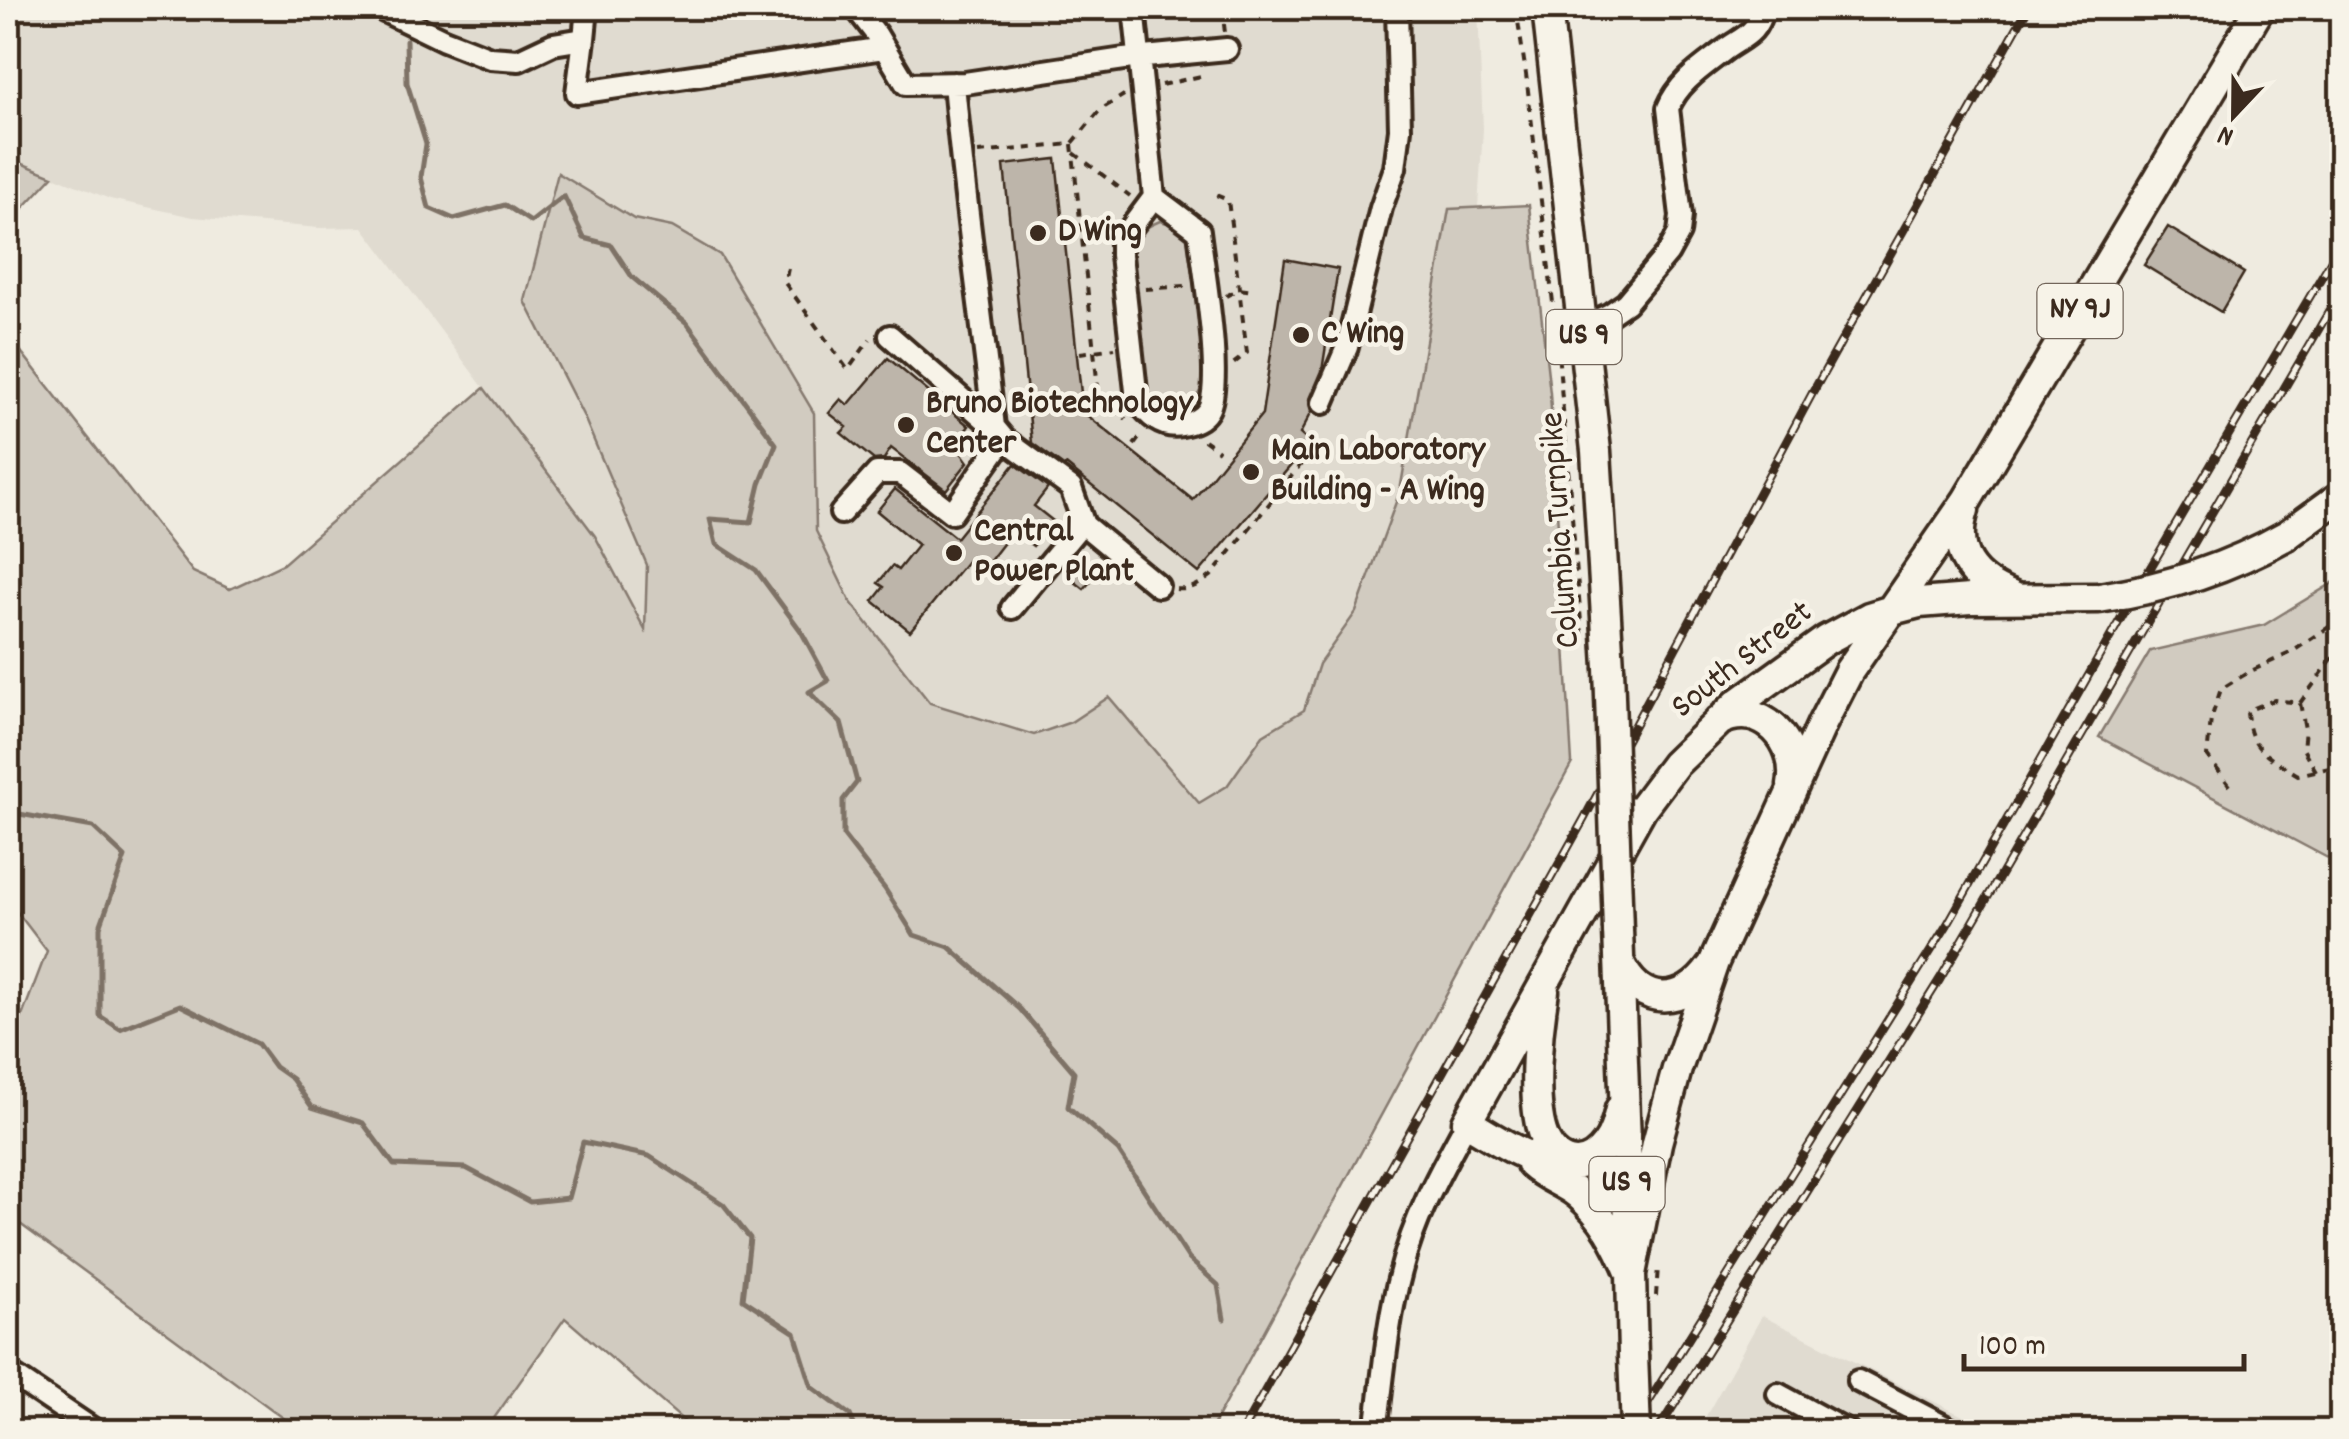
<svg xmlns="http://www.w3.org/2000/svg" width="2349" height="1439" font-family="Dekko,sans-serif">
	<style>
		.built { fill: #e0dbd0 }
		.green { fill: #d1cbc0; stroke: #867a6f; stroke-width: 2.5 }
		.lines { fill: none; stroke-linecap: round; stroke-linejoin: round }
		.stream { stroke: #7e7266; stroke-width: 5 }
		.building { fill: #bdb5aa; stroke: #3b2a1e; stroke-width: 2.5 }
		.minor-casing { stroke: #3b2a1e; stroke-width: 28 }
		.major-casing { stroke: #3b2a1e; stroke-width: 35 }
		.path { stroke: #3b2a1e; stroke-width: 4; stroke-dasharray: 8 8; stroke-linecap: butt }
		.minor { stroke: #f7f3e8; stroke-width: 20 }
		.major { stroke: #f7f3e8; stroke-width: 28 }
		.rail-casing { stroke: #3b2a1e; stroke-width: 9 }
		.rail { stroke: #f7f3e8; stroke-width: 5; stroke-dasharray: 15; stroke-linecap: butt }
		.major-bridge-casing { stroke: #3b2a1e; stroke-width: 35; stroke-linecap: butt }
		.major-bridge { stroke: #f7f3e8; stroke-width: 28 }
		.poi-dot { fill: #3b2a1e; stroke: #f7f3e8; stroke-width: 4 }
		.labels { text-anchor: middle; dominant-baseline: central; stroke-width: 9; stroke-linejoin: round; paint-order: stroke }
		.shield { fill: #f7f3e8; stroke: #73665b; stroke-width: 2.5 }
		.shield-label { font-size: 32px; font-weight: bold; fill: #3b2a1e }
		.poi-label { font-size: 35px; font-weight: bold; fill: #3b2a1e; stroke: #f7f3e8; text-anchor: start }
		.street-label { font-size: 35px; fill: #3b2a1e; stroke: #f7f3e8 }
	</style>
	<rect width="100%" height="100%" fill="#efebe0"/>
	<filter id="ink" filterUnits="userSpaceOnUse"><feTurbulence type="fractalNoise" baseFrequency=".01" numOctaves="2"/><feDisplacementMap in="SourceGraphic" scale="20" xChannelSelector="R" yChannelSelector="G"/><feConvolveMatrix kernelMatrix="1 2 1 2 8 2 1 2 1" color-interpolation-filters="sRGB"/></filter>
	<g filter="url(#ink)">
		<path class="built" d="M8,8H1478L1483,129L1462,458L1454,641L1371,847L844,1009L595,536L363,227L319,228L193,217L110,199L13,160L8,152Z
			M1762,1316L1993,1431L1697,1432Z"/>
		<path class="green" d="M8,152L13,160L53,176L8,224Z
			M558,173L634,219L672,227L720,255L814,413L816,531L850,601L930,703L1034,735L1071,722L1109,697L1199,803L1227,786L1263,735L1304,710L1319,664L1356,612L1400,491L1449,209L1529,205L1550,393L1572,763L1210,1431H692L684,1421L565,1318L485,1431H301L8,1215V1053L47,951L8,900V335L193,572L230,589L283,564L484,388L595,536L645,630L647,565L584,417L525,301Z
			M1160,221L1175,225L1187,235L1205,368C1204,377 1204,385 1199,393C1185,417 1158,407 1144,388L1132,246C1136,232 1146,227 1160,221Z
			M2341,578V865L2099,737L2150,651L2264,625Z"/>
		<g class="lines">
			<path class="stream" d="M406,40L407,83L426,144L421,177L429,208L454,219L505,205L531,222L564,196L584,238L611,245L632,277L687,323L776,444L760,484L751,522L710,519L716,544L756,570L801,631L828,681L809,692L841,723L857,782L843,800V835L885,889L914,935L949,947L1020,1009L1074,1072L1068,1107L1118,1150L1189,1259L1218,1285L1224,1319
				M8,812L93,827L125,857L100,927V1016L120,1029L180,1005L258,1044L275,1067L292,1079L312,1107L363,1123L394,1165L466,1168L530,1202L568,1198L583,1142L649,1156L723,1204L750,1238L743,1299L795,1333L812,1387L850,1415L857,1432"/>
		</g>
		<path class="building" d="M1056,159L1083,412L1193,500L1262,414L1285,259L1338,269L1322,371L1310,399L1312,411L1300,434L1310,443L1199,573L1066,465L1065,467L1032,443L1004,165Z
			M2168,227L2244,273L2221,312L2144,265Z
			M888,358L969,426L955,444L968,462L946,490L891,448L884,459L874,460L841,433L847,427L829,413L841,399L848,405Z
			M1015,464L1048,488L1034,506L1053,521L1033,546L1013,531L982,571L968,560L910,631L873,601L884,587L878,583L892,566L898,570L918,545L877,511L895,489L956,538Z
			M1081,554L1100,570L1084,589L1065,574Z"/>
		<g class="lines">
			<g class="minor-casing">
				<path id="minor" d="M378,8L444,40L490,58L519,60L553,44L584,39L587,8
					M856,8L876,34L906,84L965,83L1124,59L1227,49
					M1134,8L1154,197L1121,241V255L1137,400C1148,415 1161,429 1182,425C1192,423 1202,420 1208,410C1224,383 1203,267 1199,231L1154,197
					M584,39L577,93L884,48
					M954,83C964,198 981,312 994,427
					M1583,327L1610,314L1626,303L1668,253L1679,233L1681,216L1668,108C1678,83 1701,68 1722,52C1743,36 1756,36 1763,8
					M890,336L994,427L1004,439L1071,488L1084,525L1158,586
					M1323,403L1347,347L1381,208L1395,168L1400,129L1397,8
					M841,513L877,473H900L952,513L1004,439
					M1012,608L1083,522
					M8,1372L97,1432
					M1858,1381L1955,1432
					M1778,1394L1848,1432
					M1376,1432C1383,1378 1387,1323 1401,1271C1414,1218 1441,1170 1467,1122"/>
			</g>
			<g class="major-casing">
				<path id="major" d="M1547,8L1596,451L1609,667
					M1964,510C1950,554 1973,581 2012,596
					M2287,535L2342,495
					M1719,721C1762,699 1800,742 1792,785
					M1618,930L1629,1222
					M1620,963C1641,1008 1684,1006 1711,967
					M1544,991C1538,1028 1531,1096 1542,1132C1552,1165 1584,1175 1606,1145C1614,1135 1617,1122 1620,1109
					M1531,1164C1545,1177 1563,1182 1578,1194C1604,1216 1618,1243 1631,1274
					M1579,1164C1537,1168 1502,1143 1467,1122L1642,808L1675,764L1737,704L1826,640L1869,617L1892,610L1919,603L1970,599L2099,598
					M1633,1355L1631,1274L1657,1143L1677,1069L1714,962L1822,724L1849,671L1967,500L2260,8"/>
			</g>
			<path class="path" d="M1222,8L1225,33
				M1516,8L1526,74L1556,328L1582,634
				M1161,85L1201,76
				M1072,144L1099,398L1126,419
				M978,153L1072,144L1100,110L1124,95
				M1074,153L1130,196
				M1216,195L1228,200L1247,353L1233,364
				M788,268L785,283L848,370L870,339
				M1145,289L1185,286
				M1226,296L1239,289L1255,291
				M1080,353L1115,348
				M1204,440L1219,451
				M1134,445L1143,433
				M1176,589C1190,591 1200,584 1211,576L1306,458
				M2300,703L2342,645
				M2316,771L2303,749L2305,729L2300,703L2274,700L2247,711C2249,750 2267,756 2298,775L2342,765
				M2230,786L2207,756L2211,719L2221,689L2249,672L2292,652L2342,618
				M1656,1296L1658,1266"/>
			<use href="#minor" class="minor"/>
			<use href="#major" class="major"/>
			<g class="rail-casing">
				<path id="rail" d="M1242,1432L1584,819L1813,392L2028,8
					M1630,1432L1947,925L2129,604L2342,242
					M1657,1432L1940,979L2342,289"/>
			</g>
			<use href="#rail" class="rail"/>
			<g class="major-bridge-casing">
				<path id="major-bridge" d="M2099,598C2167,588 2227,569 2287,535
					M1609,667L1618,930
					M1633,1355L1636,1432"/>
			</g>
			<use href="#major-bridge" class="major-bridge"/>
		</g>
	</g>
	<g class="poi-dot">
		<circle cx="1038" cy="233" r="10"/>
		<circle cx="1301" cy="335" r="10"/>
		<circle cx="906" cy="425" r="10"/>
		<circle cx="1251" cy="472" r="10"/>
		<circle cx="954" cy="553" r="10"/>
	</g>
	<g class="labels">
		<g class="shield">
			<rect x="2037.5" y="284" width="85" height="54" rx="8"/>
			<rect x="1546.5" y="310" width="75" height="54" rx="8"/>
			<rect x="1589.5" y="1157" width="75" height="54" rx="8"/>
		</g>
		<g class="shield-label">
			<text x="2080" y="311">NY 9J</text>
			<text x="1584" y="337">US 9</text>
			<text x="1627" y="1184">US 9</text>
		</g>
		<g class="poi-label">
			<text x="1058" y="233">D Wing</text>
			<text x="1321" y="335">C Wing</text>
			<text x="926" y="405">Bruno Biotechnology<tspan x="926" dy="40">Center</tspan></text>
			<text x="1271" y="452">Main Laboratory<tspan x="1271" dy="40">Building - A Wing</tspan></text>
			<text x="974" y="533">Central<tspan x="974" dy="40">Power Plant</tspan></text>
		</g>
		<g class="street-label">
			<text transform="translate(1562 530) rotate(-94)">Columbia Turnpike</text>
			<text transform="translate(1743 661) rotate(-38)">South Street</text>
		</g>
	</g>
	<rect width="2349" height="1439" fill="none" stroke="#f7f3e8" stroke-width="40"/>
	<rect x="20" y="20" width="2309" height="1399" fill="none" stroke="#3b2a1e" stroke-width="4" filter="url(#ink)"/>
	<g transform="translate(2234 115) rotate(202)" stroke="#f7f3e8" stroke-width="8" paint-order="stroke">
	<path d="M0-8L18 38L0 25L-18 38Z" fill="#3b2a1e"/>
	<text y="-15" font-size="28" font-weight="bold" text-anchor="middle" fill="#3b2a1e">N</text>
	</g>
	<path d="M1964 1354v15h280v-15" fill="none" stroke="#3b2a1e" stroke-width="5"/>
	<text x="1979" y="1354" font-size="30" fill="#3b2a1e" stroke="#f7f3e8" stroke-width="8" paint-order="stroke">100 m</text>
</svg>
